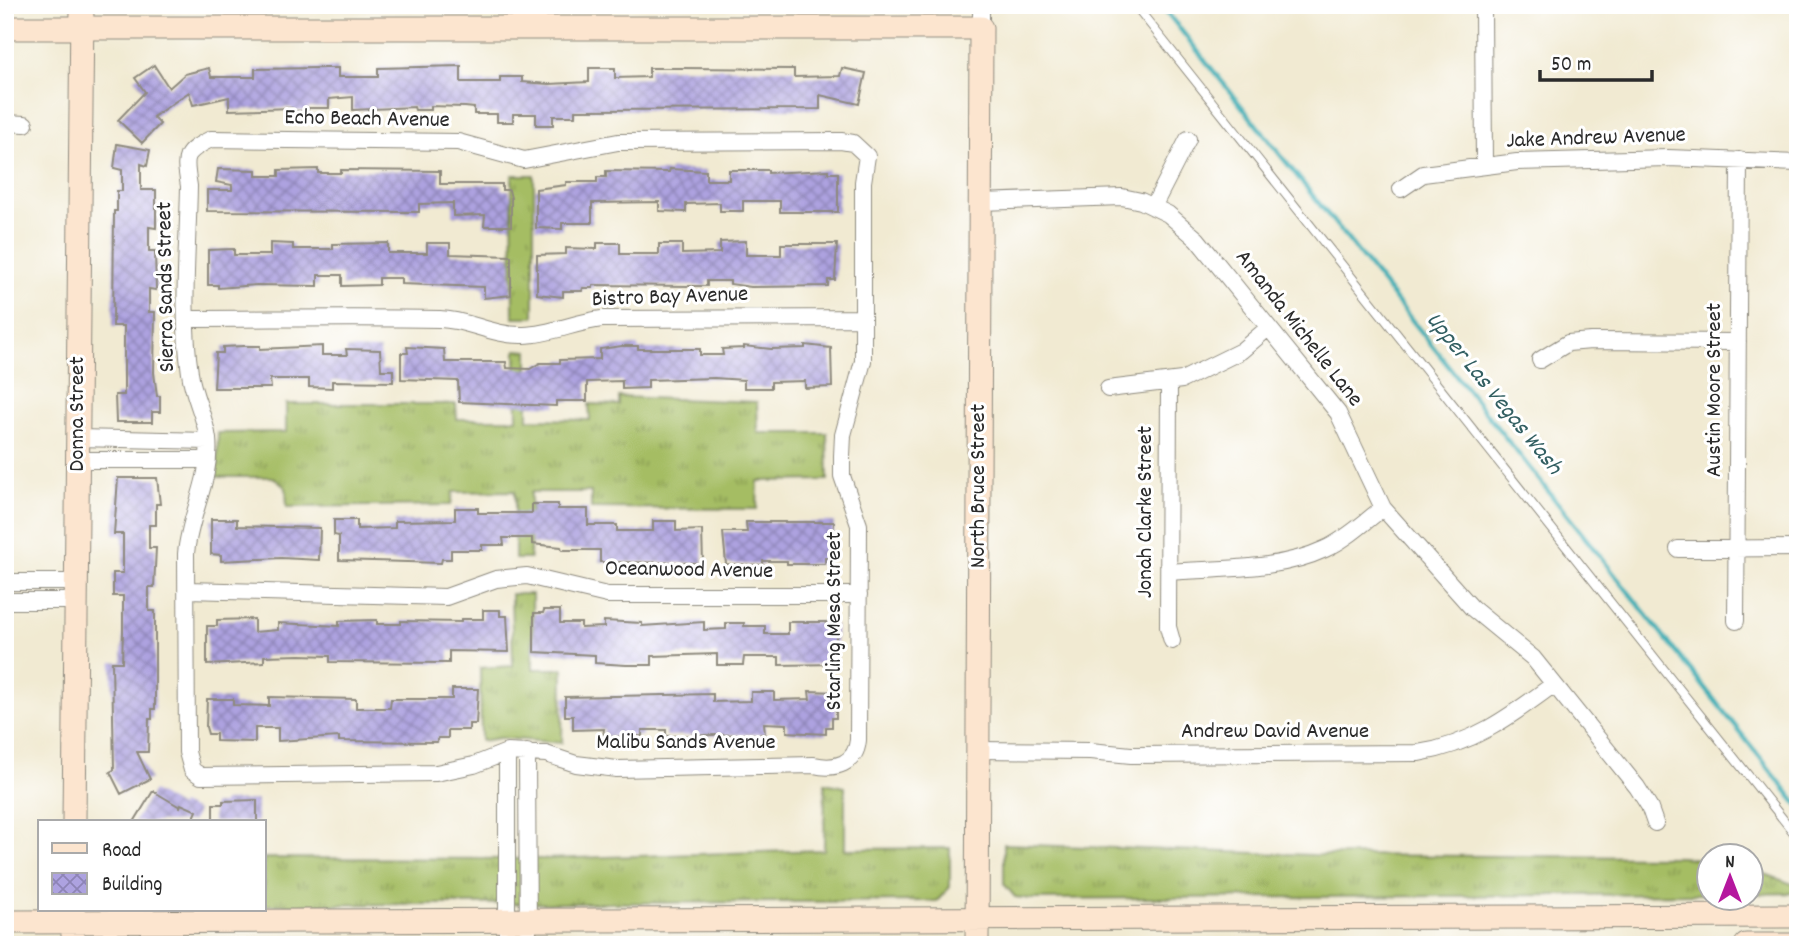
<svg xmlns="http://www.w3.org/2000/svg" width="1803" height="950" font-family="Dekko,sans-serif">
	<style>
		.grass { fill: url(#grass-tufts); stroke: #687447; stroke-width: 2 }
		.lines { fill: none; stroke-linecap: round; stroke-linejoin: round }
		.stream { stroke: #3caeb5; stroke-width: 4.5 }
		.building { fill: url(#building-cross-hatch) }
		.lane-casing { stroke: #8e8a7e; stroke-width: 10 }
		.street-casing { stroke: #8e8a7e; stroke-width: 18 }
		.secondary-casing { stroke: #8e8a7e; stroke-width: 25 }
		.lane { stroke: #fff; stroke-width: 8 }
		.street { stroke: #fff; stroke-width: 16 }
		.secondary { stroke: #fce5cf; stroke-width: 23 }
		.labels { text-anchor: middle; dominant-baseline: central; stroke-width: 6; stroke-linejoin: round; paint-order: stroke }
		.street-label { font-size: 23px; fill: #2b2b2b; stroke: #fff }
		.water-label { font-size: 24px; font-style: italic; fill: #325f62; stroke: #fff }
	</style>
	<defs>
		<pattern id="grass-tufts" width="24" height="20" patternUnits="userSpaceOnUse" patternTransform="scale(1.75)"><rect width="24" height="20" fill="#a5bd63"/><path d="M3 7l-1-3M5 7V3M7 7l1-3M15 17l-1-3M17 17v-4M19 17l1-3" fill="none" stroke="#879a52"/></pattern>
		<pattern id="building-cross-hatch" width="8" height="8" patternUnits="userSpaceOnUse" patternTransform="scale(1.75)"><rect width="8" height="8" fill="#ada2e0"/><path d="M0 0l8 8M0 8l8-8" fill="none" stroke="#8d84b6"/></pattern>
	</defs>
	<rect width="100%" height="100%" fill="#fff"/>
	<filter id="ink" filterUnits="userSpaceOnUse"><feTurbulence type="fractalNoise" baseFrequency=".0143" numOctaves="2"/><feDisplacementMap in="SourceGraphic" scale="14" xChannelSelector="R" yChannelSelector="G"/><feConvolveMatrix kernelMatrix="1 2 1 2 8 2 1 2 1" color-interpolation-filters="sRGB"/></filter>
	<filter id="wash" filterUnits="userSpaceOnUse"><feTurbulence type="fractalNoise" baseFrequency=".00686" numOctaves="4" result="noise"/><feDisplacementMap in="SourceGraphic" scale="28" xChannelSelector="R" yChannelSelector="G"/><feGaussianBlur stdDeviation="1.57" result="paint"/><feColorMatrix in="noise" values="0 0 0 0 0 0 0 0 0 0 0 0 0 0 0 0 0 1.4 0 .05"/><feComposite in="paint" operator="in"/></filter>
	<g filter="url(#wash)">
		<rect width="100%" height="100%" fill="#f1ead2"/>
		<path class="grass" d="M512,175H534V317H513Z
			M516,350L528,351V419L590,420L589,404L619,405V397L757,402L758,433H827L828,480L758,481L757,509L591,508V492H531L530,559H515V491L453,492L451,505L287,507L286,488L273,477H217L218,433L286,432V404H456L457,419H517Z
			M511,594H532L533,669H563L562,743L499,738L481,741L480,668L513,666Z
			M825,783L845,787V849L950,848V887L937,901L264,905V858L545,859L824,850Z
			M1004,844L1313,855L1681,857L1708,860V894L1032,899L1015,897L1004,884Z
			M1751,869L1798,886V893L1751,894Z"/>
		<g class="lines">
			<path class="stream" d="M1161,5L1798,805"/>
		</g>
		<g id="blocks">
			<path class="building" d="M154,65L169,88L185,74L209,68L211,77H255V69L320,68H338V77H378V68L461,66V82H500V77H522V82L549,84L589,82V68H615V78L649,77V68H680L794,69V77L840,76L842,68L866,73L859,104L820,95V109L575,110V116H553V125H536V114H513V122H497V114H474V108L465,107L431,106V110H415L414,107L353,110V97L329,99V108H308V111H292V108L229,110V97L193,105L189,92L153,117L160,124L142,143L118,120L145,92L135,78Z
				M117,144L150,150L147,166L141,164V190H156V228L149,227V251H155L156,290L149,289V312H155L154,373L157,396H160V412H152V422H116L115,395H124V326H113L114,211H117V191H122V170L114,168Z
				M218,169L256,170V176H279V170L318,169V173H341V170L440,171V184H502V190H509L511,198V226H484L485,215L453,216V203L419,204V212L207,211V190H232V185L216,182Z
				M670,169L706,171V180H729V170H768V173L828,170V173H838V212H780V201H743V211H720V203L686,204V212L659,211V202L592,203V223H562V229L536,228V189L566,185V182H597V177H606V171L669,172Z
				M746,241V255H781V244H837L835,280H828V286L751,287L730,284V281H707V286H690L593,285V288H583L582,291H563V297L537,294V255L566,254V248L597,249V243H620V254H659V244H682V254L720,253V242Z
				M270,243L293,244V249H333V244L388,243V253H427V243H450V254L511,256V295L484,298V287L401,284V278H379V285L342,286V275H318V286L257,285L218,288V285H208V250L234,249V255H270Z
				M805,345L831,348L832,387L805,388V381L771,382V388H744V380L714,378L648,380V388L622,389V381L587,382V401H556V406L459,402L458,381L401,379V353H408L407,347L444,349L445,362H506L507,368L530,369L540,363H560V360L600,359V349L622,346H638V349H700V355H723L722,349L744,348V346L771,349L805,348Z
				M244,346H260V349L322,346V355H347L346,349L380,350L381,370H393V382L332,381V388L309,387V379H270L271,388H214L216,353H223V347Z
				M118,478H157L160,504H156V525H149V548H156L154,587H149V611H155V709H152V719H149L148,752H137L150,779L121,794L110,772L114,770L112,662H122L123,632V596H113V573H123V534H114Z
				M532,504H558V509H588V525H617V531H653V521H676V531L702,530L703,563L600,562V550H562L561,547L532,544V538H503L504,545H482V550H451V559H442L441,563L339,560V536L334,535V520H357V529L395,528V521L455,520V508H478V513H532Z
				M211,519H237V526L320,528L319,560L281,558L221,561V555L211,554Z
				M746,522H834L832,558H825V564H787V561H763V565L726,564L723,532H747Z
				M483,610H500V616H507L509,652L449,651V663L330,662V656L300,655L264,656V662L207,665V626H217V620L254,619V632L278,630V623L339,626V621L377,620V624H401V621L461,622V619H483Z
				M544,610H560V623H581V628L604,627V621L642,623V626L704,622V630L726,629V623H744V626H765V634H788V622H826V625H836V664L779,665V657H744L743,665H717V654L652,656V665H626L595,663V655L534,652V613H543Z
				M452,689H478L476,724H469V730H448V738H438L437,742L339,741V737L278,741V728H255V742L216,741V734H208L206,727L207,699H233V705L269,706V697L356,699V708H390L391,699H452Z
				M809,691L836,692V718H832V727H826V734L787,732V724L764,723L765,734L666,736V730H642V736L603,737L604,729L573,730V716H565V697L713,694V702L751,701V692H774V700L810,699Z
				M153,791L180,807L181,804L197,811L192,822H134Z
				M257,800V822H213V804H223V801Z"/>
		</g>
	</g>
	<g filter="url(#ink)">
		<use href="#blocks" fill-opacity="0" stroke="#8e8a7e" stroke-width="2"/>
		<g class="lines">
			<g class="lane-casing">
				<path id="lane" d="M1135,5L1798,838"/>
			</g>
			<g class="street-casing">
				<path id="street" d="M538,5V29
					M981,5V28
					M1483,5L1484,166
					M5,123L25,124
					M211,139L458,142L524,160L618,142L841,141L853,143L867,156L863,182V361L843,435L842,456V476L859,525L858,740C856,764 835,770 814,765L617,769L576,764L546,754L507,752L474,765L436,773L201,776L192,770L187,752L186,554C189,515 212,479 208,439C205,416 193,396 190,373C181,312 188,247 189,186C184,156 183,153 211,139Z
					M1401,189L1423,174L1517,162L1668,158L1798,163
					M980,202L1122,197L1141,201L1168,214L1197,239L1338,413L1383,508L1472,608L1533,658L1637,787L1649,806L1655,823
					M1153,207L1188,139
					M188,319C272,319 356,317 440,319C470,320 492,336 524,335C552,334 575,322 602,319L863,318
					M1540,360L1568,343L1591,341L1738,342
					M1169,382L1168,627L1172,641
					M1108,389L1182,380L1241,351L1268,328
					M78,438L208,441
					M78,460H206
					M1678,549L1798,548
					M1169,572C1220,568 1278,571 1325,549C1347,539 1364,522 1383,508
					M5,582H77
					M187,590L446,597L496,579L527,576L607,595H859
					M5,601H77
					M1736,621L1739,160
					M978,750L1090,751L1131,755L1418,753C1472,745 1511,716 1554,684
					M507,752V945
					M527,752L528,945"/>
			</g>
			<g class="secondary-casing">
				<path id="secondary" d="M5,28H981L977,945
					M74,822L82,5
					M5,922L1798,916
					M73,945V910
					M1746,945H1798"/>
			</g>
			<use href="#lane" class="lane"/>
			<use href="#street" class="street"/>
			<use href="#secondary" class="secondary"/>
		</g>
	</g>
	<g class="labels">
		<g class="street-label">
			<text transform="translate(367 120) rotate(1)">Echo Beach Avenue</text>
			<text transform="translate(1596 139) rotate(-2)">Jake Andrew Avenue</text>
			<text transform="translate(167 287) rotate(-91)">Sierra Sands Street</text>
			<text transform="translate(670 298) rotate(-2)">Bistro Bay Avenue</text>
			<text transform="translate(1298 329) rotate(52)">Amanda Michelle Lane</text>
			<text transform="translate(1715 390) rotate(-90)">Austin Moore Street</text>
			<text transform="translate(78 414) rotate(-90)">Donna Street</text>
			<text transform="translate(979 486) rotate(-90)">North Bruce Street</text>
			<text transform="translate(1146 512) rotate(-90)">Jonah Clarke Street</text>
			<text transform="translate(689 571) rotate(1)">Oceanwood Avenue</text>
			<text transform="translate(835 621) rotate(-90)">Starling Mesa Street</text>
			<text x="1275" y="732">Andrew David Avenue</text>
			<text x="686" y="743">Malibu Sands Avenue</text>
		</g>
		<g class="water-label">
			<text transform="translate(1493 394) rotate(51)">Upper Las Vegas Wash</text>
		</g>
	</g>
	<rect width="1803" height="950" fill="none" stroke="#fff" stroke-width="28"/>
	<rect x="38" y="820" width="228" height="91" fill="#ffffff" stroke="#aaaaaa" stroke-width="2"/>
	<rect x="52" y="843" width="35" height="10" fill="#fce5cf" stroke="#aaaaaa" stroke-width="2"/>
	<text x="102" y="856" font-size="21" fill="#2b2b2b">Road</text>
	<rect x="52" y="873" width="35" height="21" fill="url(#building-cross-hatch)" stroke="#aaaaaa" stroke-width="2"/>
	<text x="102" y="890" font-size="21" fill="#2b2b2b">Building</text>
	<g transform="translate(1730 877)"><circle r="33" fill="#ffffff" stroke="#aaaaaa" stroke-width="2"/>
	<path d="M0-5L12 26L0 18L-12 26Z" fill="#b5179e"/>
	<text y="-10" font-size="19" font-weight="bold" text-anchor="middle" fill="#2b2b2b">N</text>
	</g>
	<path d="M1540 70v10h112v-10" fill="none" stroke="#2b2b2b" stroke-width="3.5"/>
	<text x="1551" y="70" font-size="21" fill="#2b2b2b" stroke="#ffffff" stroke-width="5" paint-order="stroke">50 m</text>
</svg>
